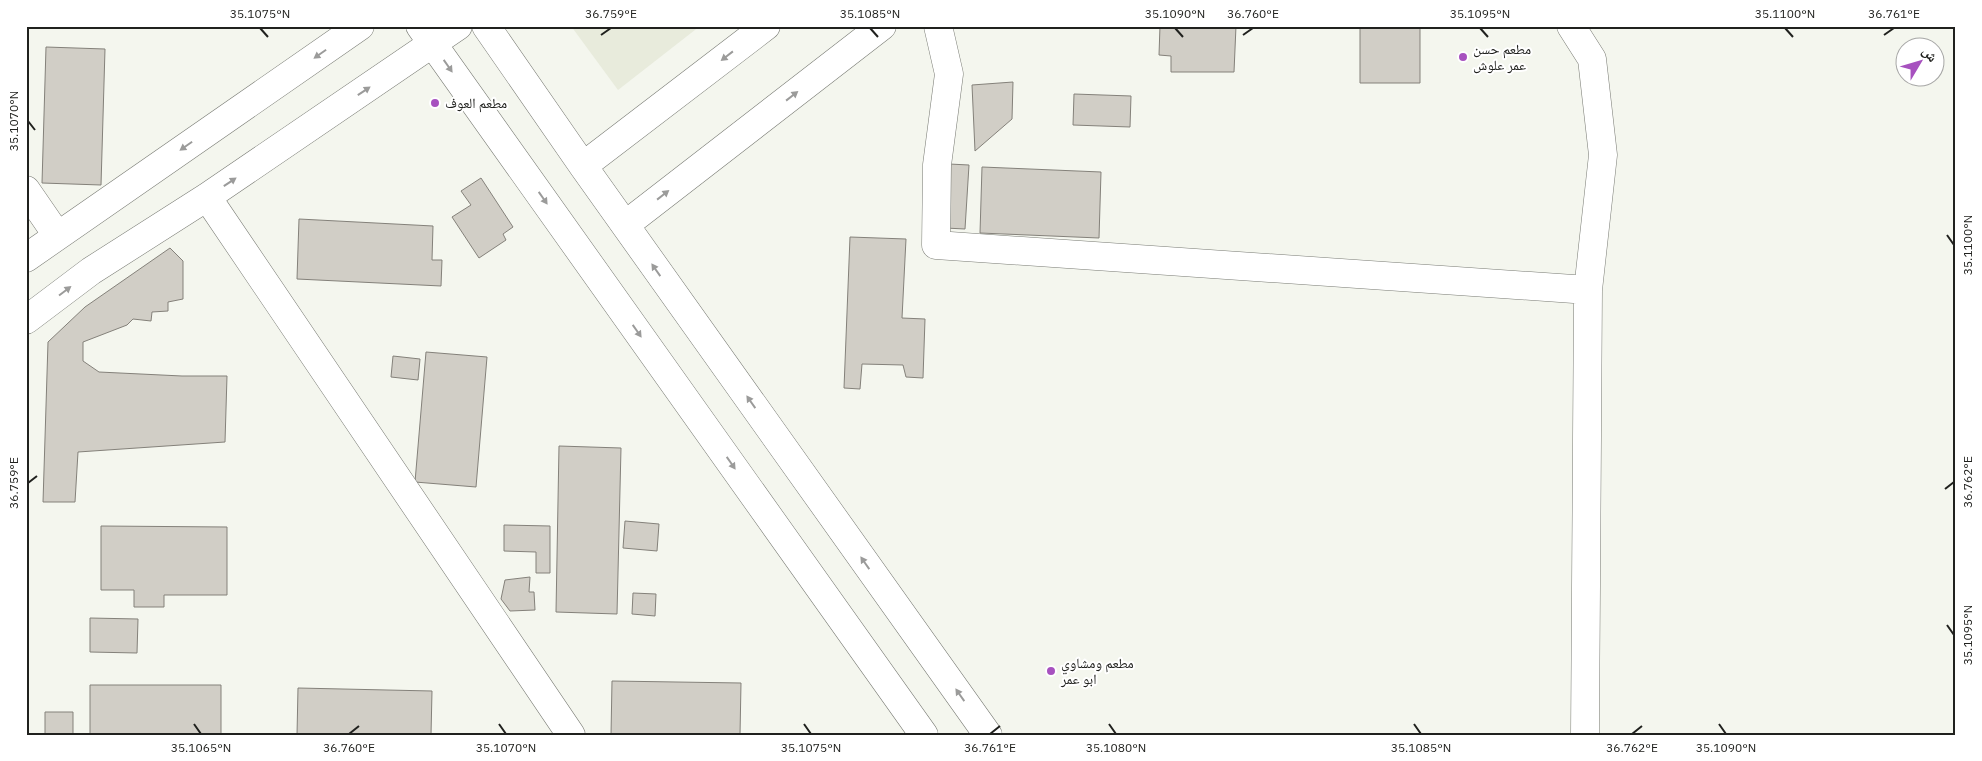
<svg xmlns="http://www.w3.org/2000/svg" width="1982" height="761" font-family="'IBM Plex Sans','Noto Naskh Arabic',sans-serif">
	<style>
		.built { fill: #e8ebdc }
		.building { fill: #d1cec6; stroke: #84817a }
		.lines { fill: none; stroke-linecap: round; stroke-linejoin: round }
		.minor-casing { stroke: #797b74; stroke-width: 29 }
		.major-casing { stroke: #797b74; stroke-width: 29 }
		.minor { stroke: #fff; stroke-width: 28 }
		.major { stroke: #fff; stroke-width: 28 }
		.oneway { fill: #9b9b9a }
		.ticks { fill: none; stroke: #20211e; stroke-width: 2 }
		.poi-dot { fill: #a751bf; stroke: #fff; stroke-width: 2 }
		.labels { text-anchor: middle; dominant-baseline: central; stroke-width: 4; stroke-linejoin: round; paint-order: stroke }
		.poi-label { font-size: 14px; fill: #20211e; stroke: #fff; text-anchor: start }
		.neatline { fill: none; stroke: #20211e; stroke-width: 2 }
		.ticks-label { font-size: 12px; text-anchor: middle; fill: #20211e }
	</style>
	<rect width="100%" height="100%" fill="#f4f6ee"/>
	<path class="built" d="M571,26H700L618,90Z"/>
	<path class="building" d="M1160,26H1236L1234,72H1171V56L1159,55Z
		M1360,26H1420V83H1360Z
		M46,47L105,49L101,185L42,183Z
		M1013,82L1012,119L975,151L972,85Z
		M1074,94L1131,96L1130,127L1073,125Z
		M949,164L969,165L965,229L945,228Z
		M982,167L1101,172L1099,238L980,233Z
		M481,178L513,227L503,234L506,240L479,258L452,217L471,205L461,191Z
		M299,219L433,226L432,260H442L441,286L297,279Z
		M850,237L906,239L902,318L925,319L923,378L906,377L903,365L862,364L860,389L844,388Z
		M170,248L183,261V299L168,302V311L152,312L151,321L133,319L127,325L83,342V361L99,372L182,376H227L225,442L78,452L75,502H43L48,342L85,307Z
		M426,352L487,357L476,487L415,482Z
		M393,356L420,359L418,380L391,377Z
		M559,446L621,448L617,614L556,612Z
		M625,521L659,524L657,551L623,548Z
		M504,525L550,526V573H536V552L504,551Z
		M101,526L227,527V595H164V607H134V590H101Z
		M530,577L529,592H534L535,610L510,611L501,599L505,580Z
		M633,593L656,594L655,616L632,614Z
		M90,618L138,619L137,653L90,652Z
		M26,623H28L26,673Z
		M612,681L741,683L740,735H611Z
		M90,685H221V735H90Z
		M298,688L432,691L431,735H297Z
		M45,712H73V735H45Z"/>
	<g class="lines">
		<g class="minor-casing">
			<path id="minor" d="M938,26L949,74L937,165L936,245L1588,290
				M1571,26L1592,59L1603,155L1588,290L1585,735
				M26,190L57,235
				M207,197L571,735
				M26,258L360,26
				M26,320L91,271L207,197L458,26"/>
		</g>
		<g class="major-casing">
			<path id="major" d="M420,26L924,735
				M486,26L583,166L988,735
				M583,166L766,26
				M625,225L882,26"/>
		</g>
		<use href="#minor" class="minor"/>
		<use href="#major" class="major"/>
	</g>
	<defs><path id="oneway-solid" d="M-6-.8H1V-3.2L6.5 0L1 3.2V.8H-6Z" transform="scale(1.25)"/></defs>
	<g class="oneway">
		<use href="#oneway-solid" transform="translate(320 54) rotate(145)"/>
		<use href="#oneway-solid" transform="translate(727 56) rotate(142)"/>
		<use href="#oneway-solid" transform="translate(448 66) rotate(55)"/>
		<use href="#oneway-solid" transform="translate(364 91) rotate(-34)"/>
		<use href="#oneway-solid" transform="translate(792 96) rotate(-38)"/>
		<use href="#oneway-solid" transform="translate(186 146) rotate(145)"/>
		<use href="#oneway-solid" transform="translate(230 182) rotate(-34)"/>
		<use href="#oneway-solid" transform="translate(663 195) rotate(-38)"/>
		<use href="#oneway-solid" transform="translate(543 198) rotate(55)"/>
		<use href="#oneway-solid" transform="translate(656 270) rotate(-125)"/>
		<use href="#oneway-solid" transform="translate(65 291) rotate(-37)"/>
		<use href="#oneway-solid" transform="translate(637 331) rotate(55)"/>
		<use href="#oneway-solid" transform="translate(751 402) rotate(-125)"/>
		<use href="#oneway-solid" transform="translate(731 463) rotate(55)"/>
		<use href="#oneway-solid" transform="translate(865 563) rotate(-125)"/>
		<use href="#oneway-solid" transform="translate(960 695) rotate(-125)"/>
	</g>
	<path class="ticks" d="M260,28L268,37M870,28L878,37M1175,28L1183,37M1480,28L1488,37M1785,28L1793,37M601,35L611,28M1243,35L1253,28M1884,35L1894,28M28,121L35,130M1947,235L1954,245M28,483L37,476M1945,489L1954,482M1947,625L1954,635M194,724L201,734M499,724L506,734M804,724L811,734M1109,724L1116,734M1414,724L1421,734M1719,724L1726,734M349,734L359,726M990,734L1000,726M1632,734L1642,726"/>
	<g class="poi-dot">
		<circle cx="1463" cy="57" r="5"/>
		<circle cx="435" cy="103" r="5"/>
		<circle cx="1051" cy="671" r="5"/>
	</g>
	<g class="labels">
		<g class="poi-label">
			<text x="1473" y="49">مطعم حسن<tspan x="1473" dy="16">عمر علوش</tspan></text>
			<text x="445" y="103">مطعم العوف</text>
			<text x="1061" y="663">مطعم ومشاوي<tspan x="1061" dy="16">ابو عمر</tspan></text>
		</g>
	</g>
	<rect width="1982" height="761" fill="none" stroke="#ffffff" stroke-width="55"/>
	<g transform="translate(1920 62) rotate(52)"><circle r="24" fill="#ffffff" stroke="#a6a6a5"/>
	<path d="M0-4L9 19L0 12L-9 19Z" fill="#a751bf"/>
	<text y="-8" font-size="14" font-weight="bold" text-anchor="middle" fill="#20211e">ش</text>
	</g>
	<rect x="28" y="28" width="1926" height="706" class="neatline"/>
	<g class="ticks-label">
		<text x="260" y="18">35.1075°N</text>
		<text x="611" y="18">36.759°E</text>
		<text x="870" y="18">35.1085°N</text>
		<text x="1175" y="18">35.1090°N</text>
		<text x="1253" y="18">36.760°E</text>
		<text x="1480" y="18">35.1095°N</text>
		<text x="1785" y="18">35.1100°N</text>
		<text x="1894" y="18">36.761°E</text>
		<text transform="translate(14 121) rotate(-90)" y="4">35.1070°N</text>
		<text transform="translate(1968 245) rotate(-90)" y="4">35.1100°N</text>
		<text transform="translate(1968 482) rotate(-90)" y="4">36.762°E</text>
		<text transform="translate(14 483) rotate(-90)" y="4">36.759°E</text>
		<text transform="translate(1968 635) rotate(-90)" y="4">35.1095°N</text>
		<text x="201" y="752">35.1065°N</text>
		<text x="349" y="752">36.760°E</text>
		<text x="506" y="752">35.1070°N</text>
		<text x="811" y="752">35.1075°N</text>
		<text x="990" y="752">36.761°E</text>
		<text x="1116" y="752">35.1080°N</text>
		<text x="1421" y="752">35.1085°N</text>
		<text x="1632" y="752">36.762°E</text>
		<text x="1726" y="752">35.1090°N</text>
	</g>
</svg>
